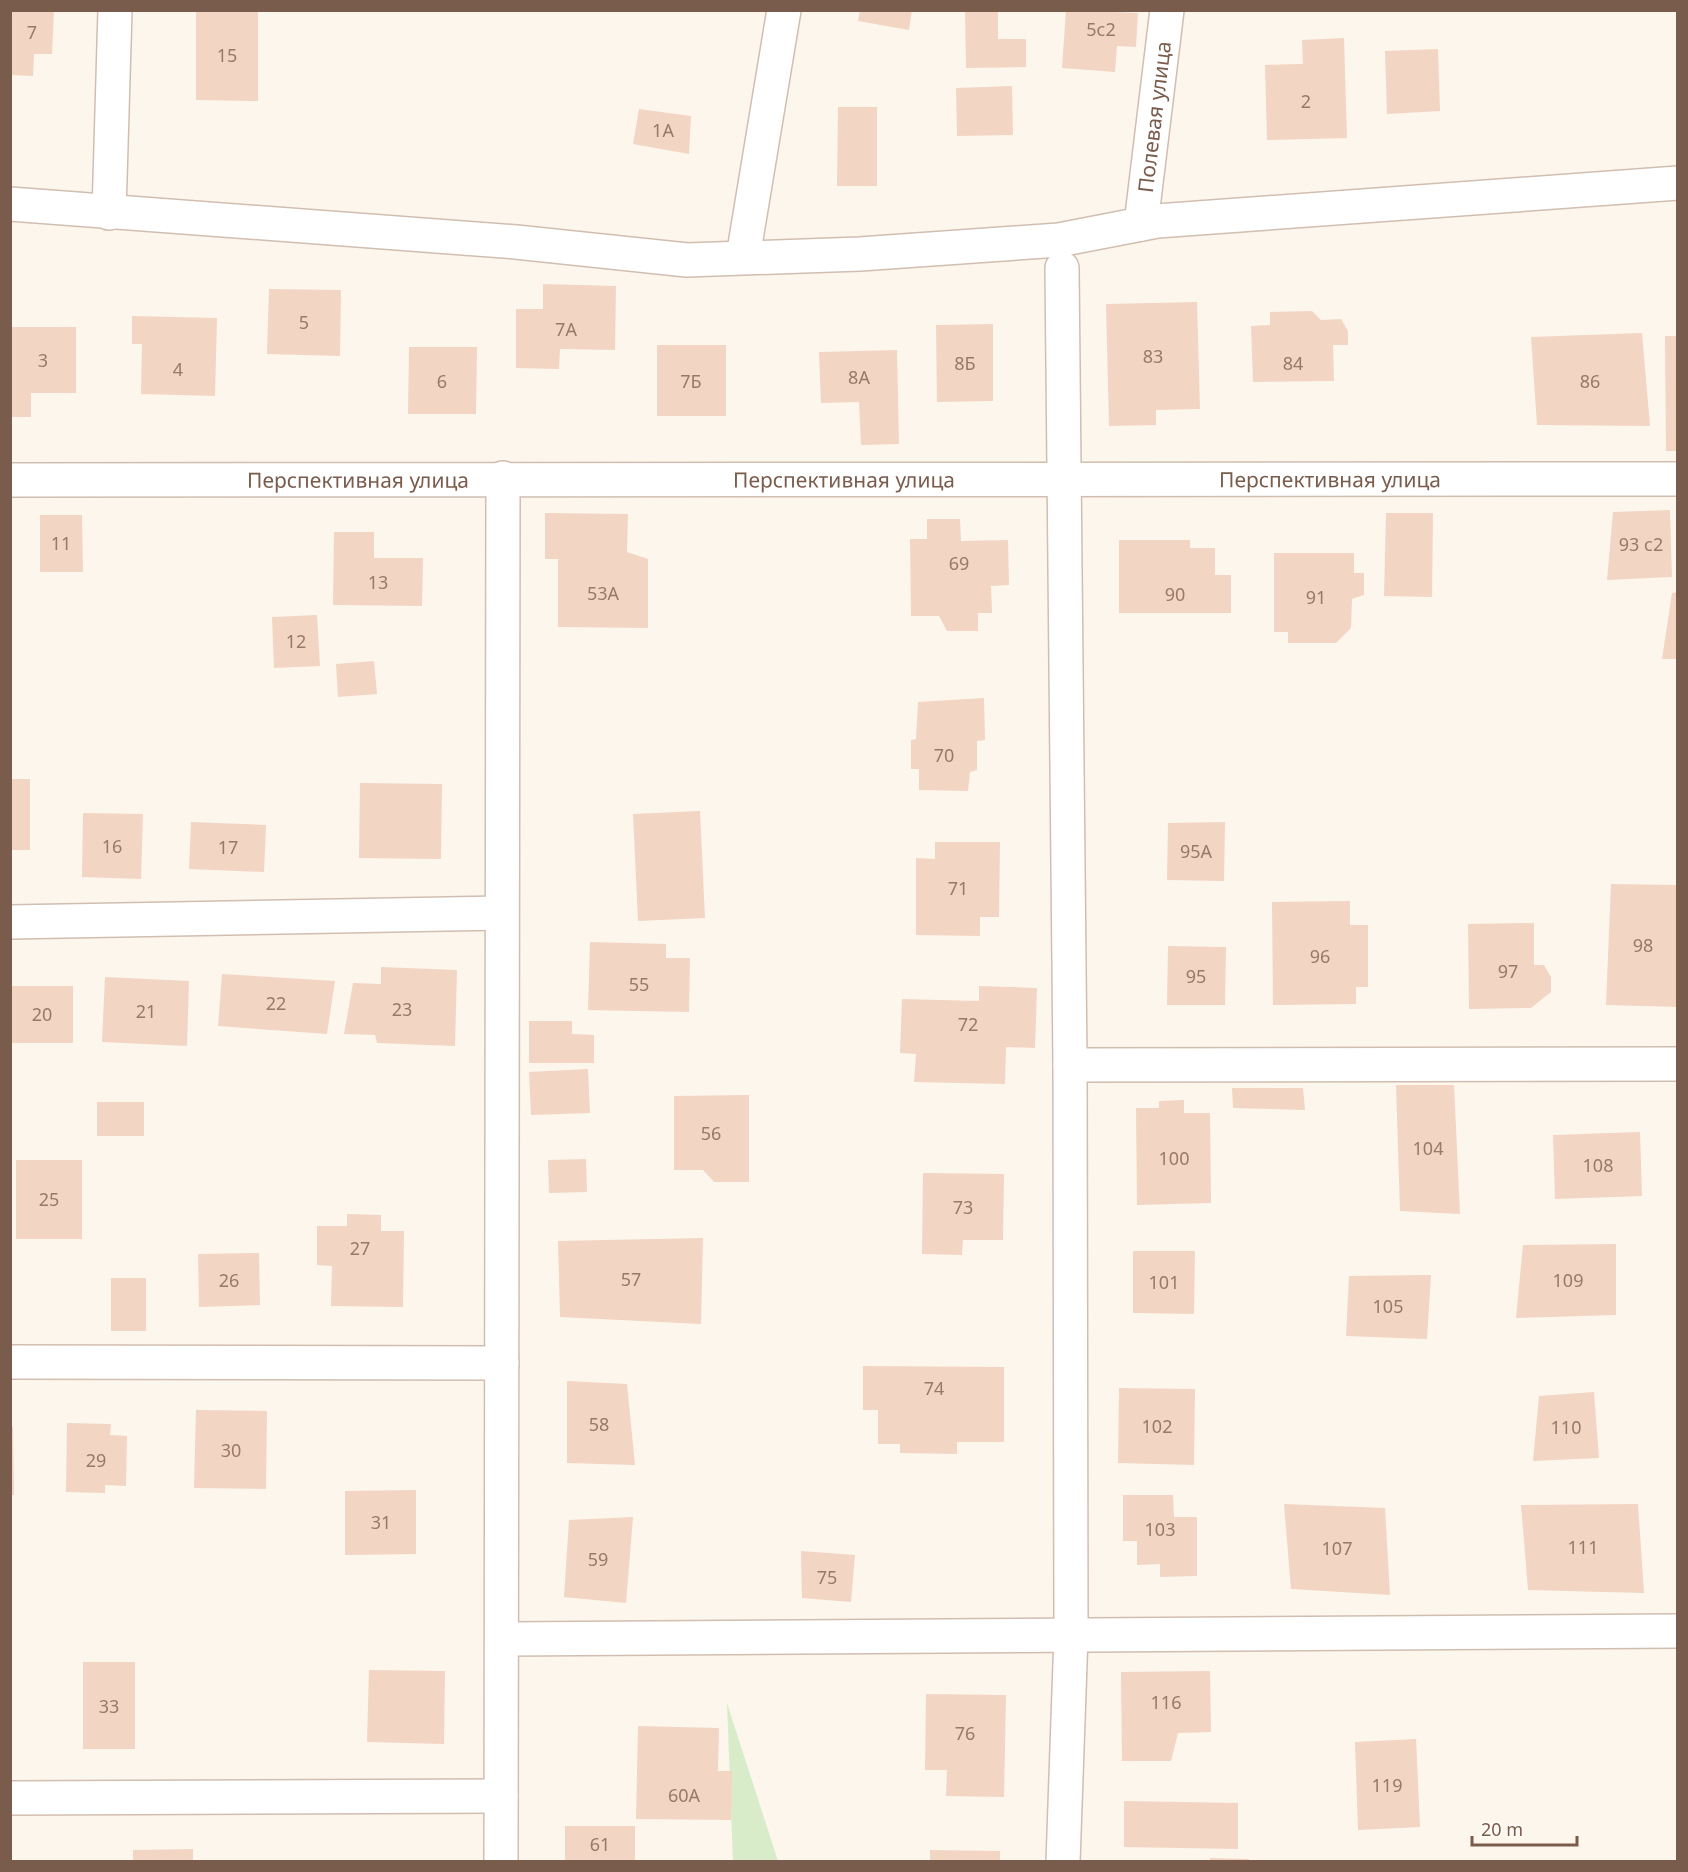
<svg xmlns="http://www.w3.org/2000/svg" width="1688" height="1872" font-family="'Noto Sans',sans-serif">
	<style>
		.green { fill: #d8ecc9 }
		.building { fill: #f3d5c3 }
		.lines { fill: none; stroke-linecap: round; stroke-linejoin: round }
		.minor-casing { stroke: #d1beb0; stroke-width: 36 }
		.minor { stroke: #fff; stroke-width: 33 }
		.labels { text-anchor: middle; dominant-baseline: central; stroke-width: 4.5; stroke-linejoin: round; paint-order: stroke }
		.number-label { font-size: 18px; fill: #987a6a }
		.street-label { font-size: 21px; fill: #7a5c4d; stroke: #fffaf3 }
	</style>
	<rect width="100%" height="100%" fill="#fdf6ec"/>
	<path class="green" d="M727,1703L778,1861H733Z"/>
	<path class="building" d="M10,10H54L52,54H34L33,76L10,75Z
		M196,10H258V101L196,100Z
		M860,10H912L909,30L858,21Z
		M965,10H998V39H1026V67L966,68Z
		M1066,10L1138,13L1136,47L1117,46L1115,72L1062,68Z
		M1344,38L1347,138L1267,140L1265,65L1303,64L1302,40Z
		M1438,49L1440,111L1387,114L1385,51Z
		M1012,86L1013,135L957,136L956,88Z
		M838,107H877V186H837Z
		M639,109L691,116L689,154L633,144Z
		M543,284L616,286L615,350L560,349L559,369L516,368V309H543Z
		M269,289L341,290L340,356L267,354Z
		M1197,302L1200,409L1156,410V425L1109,426L1106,304Z
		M1312,311L1321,320L1341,319L1348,331V345H1333L1334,381L1253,382L1251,326L1270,325V312Z
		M132,316L217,318L215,396L141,394L142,344H132Z
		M993,324V401L937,402L936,325Z
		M10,327H76V393H31V417H10Z
		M1642,333L1650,426L1537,425L1531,337Z
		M1665,336H1678V451H1666Z
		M657,345H726V416H657Z
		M409,347H477L476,414H408Z
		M897,350L899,444L861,445L859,402L821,403L819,352Z
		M1670,510L1672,577L1607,580L1613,512Z
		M545,513L628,514L627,552L648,559V628L558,627V559H545Z
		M1386,513H1433L1432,597L1384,596Z
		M40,515H82L83,572H40Z
		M927,519H960L961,541L1008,540L1009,585L991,586L992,613H978V631H947L939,616H911L910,539H927Z
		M334,532H374V558H423L422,606L333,605Z
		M1119,540H1190V548H1215V575H1231V613H1119Z
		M1274,553H1354V573H1364V595L1352,599L1351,628L1336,643H1288V632H1274Z
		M1678,592V659H1662L1672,593Z
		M317,615L320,666L274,668L272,617Z
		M374,661L377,694L338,697L336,664Z
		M984,698L985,740L977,741V770L970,772L968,791L919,790V769H911V740L916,739L918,702Z
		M10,779H30V850H10Z
		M360,783L442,784L441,859L359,858Z
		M700,811L705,918L638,921L633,814Z
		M83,813L143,814L141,879L82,877Z
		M191,822L266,825L264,872L189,869Z
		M1225,822L1224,881L1167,880L1168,823Z
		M935,842H1000L999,917H980V936L916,935V858L935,859Z
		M1611,884L1678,885V1007L1606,1005Z
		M1350,901V925H1368V987H1356V1004L1273,1005L1272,902Z
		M1534,923V965H1544L1551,977V992L1531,1008L1469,1009L1468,924Z
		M590,942L666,944V958H690L689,1012L588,1010Z
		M1168,946L1226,947L1225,1005H1167Z
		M381,967L457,970L455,1046L377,1043L375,1035L344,1034L353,983L381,984Z
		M222,974L335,981L327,1034L218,1026Z
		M105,977L189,981L187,1046L102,1042Z
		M10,986H73V1043H10Z
		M979,986L1037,988L1035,1048L1006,1047L1005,1084L914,1082L916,1054L900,1053L902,999L979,1001Z
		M529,1021H572V1034L594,1035V1063H529Z
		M588,1069L590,1113L531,1115L529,1072Z
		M1396,1085H1454L1460,1214L1400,1211Z
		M1232,1088H1303L1305,1110L1233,1108Z
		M749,1095V1182H714L703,1170H674V1096Z
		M1184,1100V1113H1210L1211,1203L1137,1205L1136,1108H1159V1101Z
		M97,1102H144V1136H97Z
		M1640,1132L1642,1196L1555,1199L1553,1135Z
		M586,1159L587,1192L549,1193L548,1160Z
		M16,1160H82V1239H16Z
		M923,1173L1004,1174L1003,1240H963L962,1255L922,1254Z
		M347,1214L381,1215V1231H404L403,1307L331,1306L332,1266L317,1265V1226H347Z
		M703,1238L701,1324L560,1317L558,1241Z
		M1616,1244V1315L1516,1318L1523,1245Z
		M1133,1251H1195L1194,1314L1133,1313Z
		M259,1253L260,1305L199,1307L198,1254Z
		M1431,1275L1427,1339L1346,1336L1349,1276Z
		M111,1278H146V1331H111Z
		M863,1366L1004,1367V1442H957V1454L900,1453V1444H878V1410H863Z
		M567,1381L627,1384L635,1465L567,1463Z
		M1119,1388L1195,1389L1194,1465L1118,1463Z
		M1594,1392L1599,1458L1533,1461L1539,1396Z
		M196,1410L267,1411L266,1489L194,1488Z
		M67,1423L111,1424L110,1435L127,1436L126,1486L105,1485V1493L66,1492Z
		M10,1427H13L14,1495H10Z
		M416,1490V1554L345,1555V1491Z
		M1123,1495H1173L1174,1517H1197V1576L1160,1577V1564L1137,1565V1541H1123Z
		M1284,1504L1385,1508L1390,1595L1291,1589Z
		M1638,1504L1644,1593L1528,1590L1521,1505Z
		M633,1517L626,1603L564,1597L569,1520Z
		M801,1551L855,1555L851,1602L802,1598Z
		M83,1662H135V1749H83Z
		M369,1670L445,1671L444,1744L367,1742Z
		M1210,1671L1211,1732L1178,1733L1171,1761H1122L1121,1672Z
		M926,1694L1006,1695L1004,1797L946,1796L947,1770H925Z
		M638,1726L719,1728L718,1771H732L731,1820L636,1819Z
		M1416,1739L1420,1827L1358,1830L1355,1742Z
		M1124,1801L1238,1803V1849L1124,1847Z
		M565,1826H635V1862H565Z
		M193,1849V1862H133V1850Z
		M930,1850L1000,1851V1862H930Z
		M1210,1858L1249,1859V1862H1210Z"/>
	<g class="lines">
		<g class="minor-casing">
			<g id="minor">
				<path d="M10,204L516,242L687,260L860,254L1059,240L1157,221L1678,183"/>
				<path d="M109,213L115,10"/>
				<path id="s1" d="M1141,224L1167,10"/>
				<path d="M743,257L784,10"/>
				<path d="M1062,268L1070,1065L1071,1635L1063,1862"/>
				<path id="s2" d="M10,480L1678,479"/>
				<path d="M10,922L502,913"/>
				<path d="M1070,1065L1678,1064"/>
				<path d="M10,1362L502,1363"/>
				<path d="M503,1639L1678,1631"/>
				<path d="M10,1798L501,1796"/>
				<path d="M501,1862L503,478"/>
			</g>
		</g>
		<use href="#minor" class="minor"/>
	</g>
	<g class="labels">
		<g class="number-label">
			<text x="1101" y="29">5с2</text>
			<text x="32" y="32">7</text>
			<text x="227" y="55">15</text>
			<text x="1306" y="101">2</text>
			<text x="663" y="130">1А</text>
			<text x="304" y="322">5</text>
			<text x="566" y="329">7А</text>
			<text x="1153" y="356">83</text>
			<text x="43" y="360">3</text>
			<text x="965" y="363">8Б</text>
			<text x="1293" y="363">84</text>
			<text x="178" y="369">4</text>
			<text x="859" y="377">8А</text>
			<text x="442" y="381">6</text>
			<text x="691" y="381">7Б</text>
			<text x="1590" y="381">86</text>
			<text x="61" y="543">11</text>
			<text x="1641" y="544">93 с2</text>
			<text x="959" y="563">69</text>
			<text x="378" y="582">13</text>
			<text x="603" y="593">53А</text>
			<text x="1175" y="594">90</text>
			<text x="1316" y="597">91</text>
			<text x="296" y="641">12</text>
			<text x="944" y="755">70</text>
			<text x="112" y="846">16</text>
			<text x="228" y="847">17</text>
			<text x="1196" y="851">95А</text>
			<text x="958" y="888">71</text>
			<text x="1643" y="945">98</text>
			<text x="1320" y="956">96</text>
			<text x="1508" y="971">97</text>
			<text x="1196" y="976">95</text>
			<text x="639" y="984">55</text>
			<text x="276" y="1003">22</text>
			<text x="402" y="1009">23</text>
			<text x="146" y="1011">21</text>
			<text x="42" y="1014">20</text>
			<text x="968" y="1024">72</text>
			<text x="711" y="1133">56</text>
			<text x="1428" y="1148">104</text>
			<text x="1174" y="1158">100</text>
			<text x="1598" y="1165">108</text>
			<text x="49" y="1199">25</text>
			<text x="963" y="1207">73</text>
			<text x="360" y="1248">27</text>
			<text x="631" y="1279">57</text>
			<text x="229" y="1280">26</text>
			<text x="1568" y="1280">109</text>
			<text x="1164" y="1282">101</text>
			<text x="1388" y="1306">105</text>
			<text x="934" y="1388">74</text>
			<text x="599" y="1424">58</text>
			<text x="1157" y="1426">102</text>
			<text x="1566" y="1427">110</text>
			<text x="231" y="1450">30</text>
			<text x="96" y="1460">29</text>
			<text x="381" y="1522">31</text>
			<text x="1160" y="1529">103</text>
			<text x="1583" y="1547">111</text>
			<text x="1337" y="1548">107</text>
			<text x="598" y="1559">59</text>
			<text x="827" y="1577">75</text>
			<text x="1166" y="1702">116</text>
			<text x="109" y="1706">33</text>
			<text x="965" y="1733">76</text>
			<text x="1387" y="1785">119</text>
			<text x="684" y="1795">60А</text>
			<text x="600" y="1844">61</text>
		</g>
		<g class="street-label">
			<text stroke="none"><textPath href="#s1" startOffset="108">Полевая улица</textPath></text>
			<text stroke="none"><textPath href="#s2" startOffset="348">Перспективная улица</textPath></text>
			<text stroke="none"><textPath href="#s2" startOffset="834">Перспективная улица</textPath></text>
			<text stroke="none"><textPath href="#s2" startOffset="1320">Перспективная улица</textPath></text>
		</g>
	</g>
	<rect width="1688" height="1872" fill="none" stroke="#7a5c4d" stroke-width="24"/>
	<path d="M1472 1836v9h105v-9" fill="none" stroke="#7a5c4d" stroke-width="3"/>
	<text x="1481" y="1836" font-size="18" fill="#7a5c4d" stroke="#fffaf3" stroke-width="4.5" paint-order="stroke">20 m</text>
</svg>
